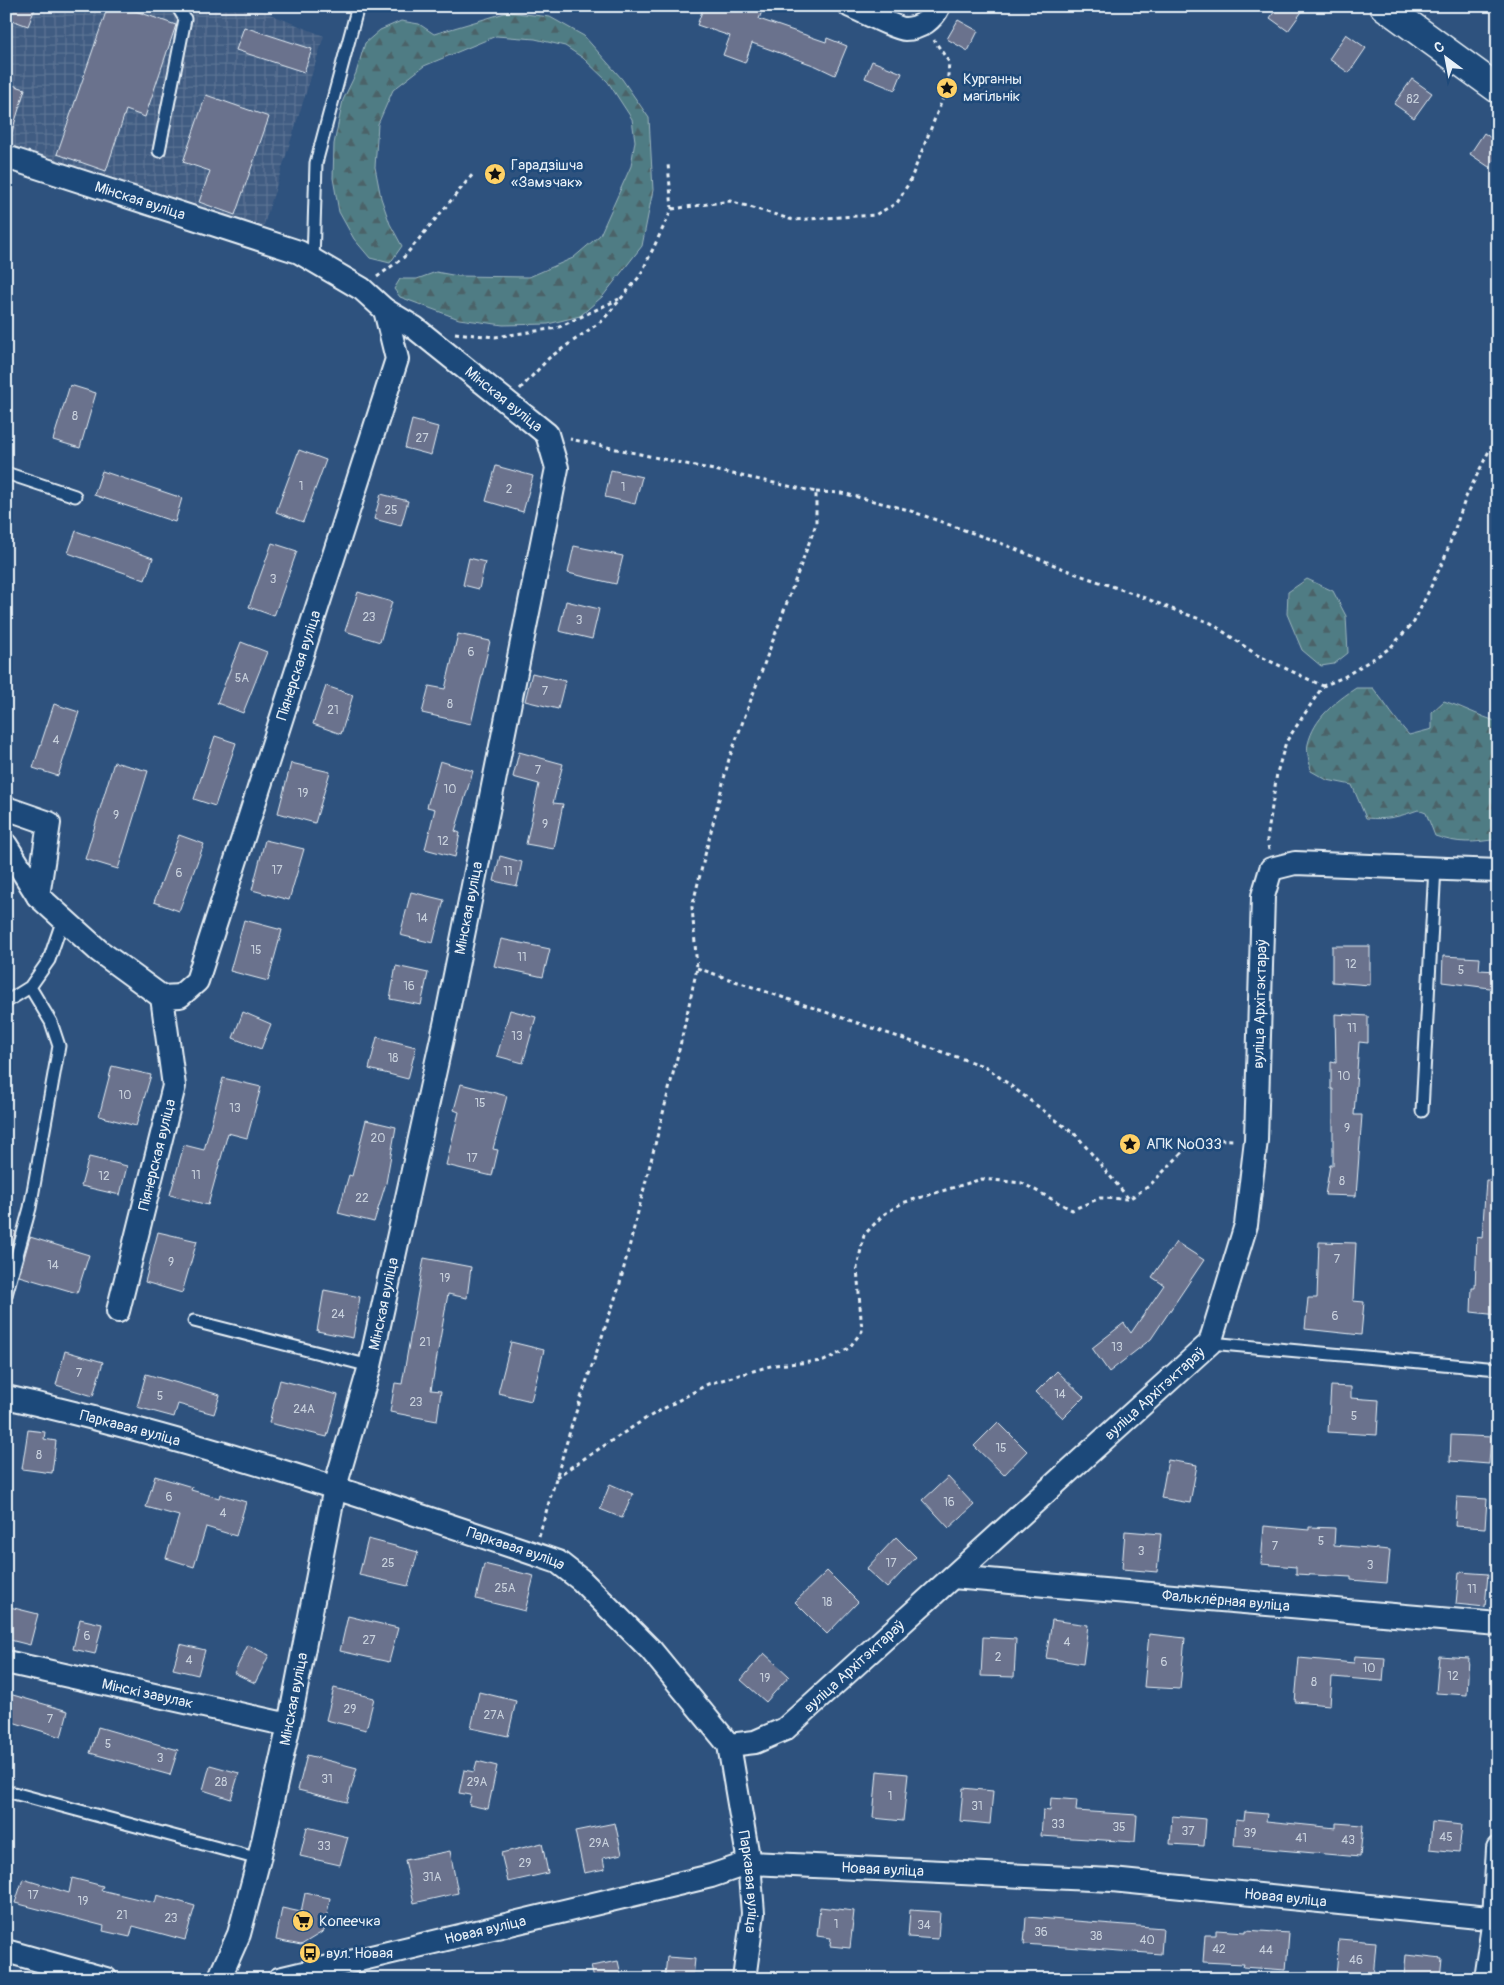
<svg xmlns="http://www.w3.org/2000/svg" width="1504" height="1985" font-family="Pangolin,sans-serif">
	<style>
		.industrial { fill: url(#industrial-grid) }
		.forest { fill: url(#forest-firs); stroke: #9cb6be }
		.building { fill: #6a728d; stroke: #e8f1f8 }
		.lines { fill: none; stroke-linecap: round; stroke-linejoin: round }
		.lane-casing { stroke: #e8f1f8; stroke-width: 15 }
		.street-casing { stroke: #e8f1f8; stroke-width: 26 }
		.secondary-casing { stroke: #e8f1f8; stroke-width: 31 }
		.path { stroke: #e8f1f8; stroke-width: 3; stroke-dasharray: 4 4; stroke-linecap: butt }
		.lane { stroke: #1f4a7a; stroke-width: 11 }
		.street { stroke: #1f4a7a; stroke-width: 22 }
		.secondary { stroke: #1f4a7a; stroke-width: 28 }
		.labels { text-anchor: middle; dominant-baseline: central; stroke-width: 5; stroke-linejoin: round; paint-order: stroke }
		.number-label { font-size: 12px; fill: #c8d1dd }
		.poi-label { font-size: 15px; fill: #e8f1f8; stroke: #1f4a7a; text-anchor: start }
		.street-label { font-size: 15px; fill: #e8f1f8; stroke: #1f4a7a }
	</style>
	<defs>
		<pattern id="industrial-grid" width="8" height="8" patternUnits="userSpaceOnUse" patternTransform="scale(1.25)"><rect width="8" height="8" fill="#405c82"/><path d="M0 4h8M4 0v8" fill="none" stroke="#5c7494"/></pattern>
		<pattern id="forest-firs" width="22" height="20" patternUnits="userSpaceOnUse" patternTransform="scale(1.25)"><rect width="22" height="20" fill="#507c84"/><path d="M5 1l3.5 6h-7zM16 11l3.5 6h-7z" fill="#4b6267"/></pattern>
	</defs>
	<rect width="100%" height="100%" fill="#2e527e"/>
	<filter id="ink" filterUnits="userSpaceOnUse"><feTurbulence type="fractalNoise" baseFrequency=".02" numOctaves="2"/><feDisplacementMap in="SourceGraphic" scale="10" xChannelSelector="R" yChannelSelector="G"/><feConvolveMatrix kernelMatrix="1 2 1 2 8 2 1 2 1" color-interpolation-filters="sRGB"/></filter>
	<g filter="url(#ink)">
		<path class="industrial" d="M6,6H250L324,36L261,234L6,145Z"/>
		<path class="forest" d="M508,12L550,17L584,36L622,79L649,118L653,190L642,246L603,296L580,316L548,324L503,325L459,319L400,297L394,289L400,279H417L436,272L458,276L529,277L573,258L600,235L631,166L635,141L632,119L608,82L583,58L565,46L535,39L496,36L424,66L393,90L378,124L375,167L381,198L390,224L402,246L390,263L370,258L354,239L339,212L333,178L334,144L343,100L356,73L365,43L380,30L401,21L419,24L434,34Z
			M1307,579L1333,591L1346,616L1348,653L1334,664L1321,666L1302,650L1287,614L1288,592Z
			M1356,688H1373C1386,704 1396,721 1409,735L1432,729V712L1444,701C1463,707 1479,716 1498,722V839C1473,843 1459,844 1435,836L1426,813L1418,810C1398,817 1387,820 1366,818L1352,785L1327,780L1311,771C1310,763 1306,752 1308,744C1314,718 1335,702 1356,688Z"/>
		<path class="building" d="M6,6H36L28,26L6,18Z
			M108,6H121L176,25L145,117L126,110L106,171L57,154Z
			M704,6H720L737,12L739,6H764L759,19L826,42L827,38L847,46L835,75L816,66L752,43L745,63L723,55L730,36L697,25Z
			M1278,6H1306L1288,31L1270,18Z
			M958,20L978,31L968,51L947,39Z
			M244,27L312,49L304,72L236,50Z
			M1346,34L1366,48L1349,73L1329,59Z
			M872,61L902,73L895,90L865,78Z
			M1412,79L1432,93L1414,118L1394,104Z
			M6,83L25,89L10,138L6,137Z
			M206,95L269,117L235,215L199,202L210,171L183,162Z
			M1484,133L1498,143V155L1489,167L1470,154Z
			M70,385L96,393L80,448L53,440Z
			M412,420L438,427L431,455L405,448Z
			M299,450L326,460L303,522L276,512Z
			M496,466L533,476L523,512L486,501Z
			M611,470L642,477L635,504L605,497Z
			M102,471L182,498L175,522L94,495Z
			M381,494L408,501L401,526L374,519Z
			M76,531L153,558L145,580L68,553Z
			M272,543L297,551L274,616L249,607Z
			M574,546L623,556L616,584L568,573Z
			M469,558L485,562L479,589L463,585Z
			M358,592L392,602L380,642L345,631Z
			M566,601L599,609L592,639L559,631Z
			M458,634L490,641L471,724L422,713L429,686L445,689Z
			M241,642L267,652L243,713L217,703Z
			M532,673L565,681L558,709L525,701Z
			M326,686L353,695L341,734L313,724Z
			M54,704L79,712L58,776L33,768Z
			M215,736L236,743L215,806L194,799Z
			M519,752L563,764L553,803L563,804L554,849L526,844L539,784L513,777Z
			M440,761L473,771L455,831L460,833L455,857L425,849L435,809L427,807Z
			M114,762L148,771L118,869L85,859Z
			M291,763L330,772L315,823L278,813Z
			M179,835L204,844L179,911L154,902Z
			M265,840L304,849L289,900L252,890Z
			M500,856L522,862L517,886L494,881Z
			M411,892L444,900L433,943L400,935Z
			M244,920L282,930L268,981L230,971Z
			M501,939L550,949L543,977L494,966Z
			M1332,946H1370V985L1332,982Z
			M1443,956L1480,958L1479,970L1498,971V989L1442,982Z
			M396,966L428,973L421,1005L390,999Z
			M510,1010L536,1017L523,1063L497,1056Z
			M243,1012L271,1024L261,1049L233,1038Z
			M1335,1014L1368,1016V1043L1359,1042L1354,1115H1362L1356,1196L1325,1195L1330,1165H1333V1089H1331V1062L1336,1063Z
			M377,1037L416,1047L408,1079L369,1069Z
			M112,1066L151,1075L136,1126L99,1116Z
			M223,1078L261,1087L247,1138L228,1133L208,1205L170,1195L184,1145L204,1150Z
			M461,1084L507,1096L493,1149L498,1150L492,1176L446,1165L459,1112L454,1110Z
			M366,1120L396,1127L386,1183L374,1222L338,1213L349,1175L352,1176Z
			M89,1157L127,1166L120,1195L81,1186Z
			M1486,1180L1498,1181V1315L1471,1312L1472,1288H1475L1477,1237L1482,1238Z
			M6,1229L16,1232L6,1266Z
			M158,1232L197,1241L182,1293L145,1282Z
			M30,1237L89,1255L77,1293L19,1276Z
			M1176,1242L1204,1260L1151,1339L1109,1372L1092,1348L1124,1323L1131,1333L1164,1285L1152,1277Z
			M1319,1242L1356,1243L1353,1301L1364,1302L1361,1335L1305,1329L1308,1298H1317Z
			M424,1258L471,1267L467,1298L448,1294L431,1390L441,1391L437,1421L390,1412L395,1383L402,1384Z
			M324,1290L360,1297L353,1338L317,1331Z
			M511,1342L544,1350L531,1401L498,1393Z
			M65,1351L103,1362L93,1396L56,1385Z
			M1057,1371L1084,1397L1063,1418L1036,1392Z
			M146,1374L220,1395L214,1414L178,1404L174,1417L137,1407Z
			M280,1380L338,1395L327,1437L269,1423Z
			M1331,1386L1351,1387V1398L1379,1400L1377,1435L1328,1432Z
			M998,1422L1027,1451L1004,1475L974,1446Z
			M28,1430L45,1432L44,1439L56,1441L52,1473L22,1469Z
			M1451,1435L1491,1437L1489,1464L1450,1461Z
			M1168,1460L1197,1465L1190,1503L1161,1498Z
			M155,1476L192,1487L191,1490L219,1498L220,1494L246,1502L236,1536L206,1527L194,1567L166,1558L179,1516L146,1507Z
			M948,1477L974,1505L949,1528L923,1500Z
			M610,1484L633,1494L622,1518L600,1509Z
			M1457,1497L1487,1499L1485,1528L1455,1526Z
			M1264,1526L1309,1530V1527L1335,1528L1334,1545L1390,1550L1387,1583L1351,1580V1577L1296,1574V1567L1261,1564Z
			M1125,1531L1161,1534L1157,1572L1122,1569Z
			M896,1537L916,1557L887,1588L866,1569Z
			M368,1539L418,1552L408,1586L359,1575Z
			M484,1564L534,1576L525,1611L476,1599Z
			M827,1571L858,1602L827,1634L795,1602Z
			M1459,1572L1488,1574L1485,1607L1456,1604Z
			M6,1606L38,1614L30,1645L6,1639Z
			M348,1616L398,1628L389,1662L340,1651Z
			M80,1619L102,1624L95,1654L73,1649Z
			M1052,1620L1088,1625L1083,1664L1046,1658Z
			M1149,1634L1185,1638L1180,1689L1144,1687Z
			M983,1637L1016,1639L1014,1677L981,1676Z
			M180,1644L205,1650L198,1675L173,1669Z
			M248,1645L269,1655L255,1683L234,1673Z
			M764,1653L789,1676L766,1702L741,1680Z
			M1355,1656L1385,1658L1383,1681L1332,1677L1330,1705L1295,1702L1299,1658L1354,1663Z
			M1439,1656L1469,1658L1467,1695L1436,1693Z
			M334,1688L374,1698L366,1730L326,1720Z
			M479,1692L516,1701L508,1736L471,1728Z
			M6,1693L68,1711L61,1737L6,1720Z
			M98,1727L178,1750L170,1775L90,1753Z
			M307,1755L357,1768L347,1802L298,1790Z
			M477,1761L497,1766L488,1809L469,1805L471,1795L459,1793L464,1770L474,1772Z
			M210,1765L239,1773L231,1799L203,1790Z
			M877,1771L908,1774L903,1821L873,1818Z
			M963,1788L993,1791L990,1824L960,1821Z
			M1051,1798L1077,1800L1076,1811L1137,1815L1135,1842L1041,1836L1043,1810L1050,1811Z
			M1245,1812L1267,1814L1266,1821L1336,1828V1823L1363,1825L1360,1857L1234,1846L1236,1819L1244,1820Z
			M1172,1816L1206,1819L1204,1846L1170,1844Z
			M1432,1822L1462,1825L1459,1852L1430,1849Z
			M615,1823L622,1854L603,1858L605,1869L584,1873L575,1831Z
			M307,1827L348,1837L340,1865L300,1856Z
			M542,1843L548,1873L508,1882L501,1853Z
			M450,1851L458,1893L414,1903L405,1860Z
			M72,1878L103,1886L101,1890L155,1903L157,1895L195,1906L185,1940L133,1926L130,1937L103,1931L104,1926L15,1903L23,1879L69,1893Z
			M305,1893L330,1898L324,1931L301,1945L276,1940L282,1908L301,1912Z
			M820,1907L854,1911L850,1948L830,1946L831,1938L817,1936Z
			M910,1910L940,1912L938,1939L908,1937Z
			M1026,1917L1163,1928L1161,1954L1024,1944Z
			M1216,1930L1246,1932V1930L1289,1933L1286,1970L1243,1967L1244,1964L1203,1962L1205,1935H1216Z
			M1339,1939L1376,1942L1373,1979L1336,1977Z
			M1406,1955L1442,1959L1440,1979L1404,1977Z
			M667,1957L695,1959L693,1978L665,1975Z
			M618,1961L622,1979H594L591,1966Z"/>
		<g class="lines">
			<g class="lane-casing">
				<path id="lane" d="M159,151L185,19L177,6
					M313,261L316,163L358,6
					M6,473L75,496
					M30,987L49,960L63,919
					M6,1002L30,987L51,1022L59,1046L30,1208L6,1295
					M1422,1111L1435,867
					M194,1321L370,1366
					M1210,1343L1498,1369
					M6,1791L259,1859"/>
			</g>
			<g class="street-casing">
				<g id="street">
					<path d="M850,6C860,10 897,29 905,29C920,29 933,19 939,6"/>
					<path id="s1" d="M6,157L299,252L362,289L385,310L415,328L547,434L557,468L446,1020L370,1366L335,1487L289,1725L259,1859L239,1934L219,1979"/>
					<path d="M6,808L49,823L38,896L99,951L162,997"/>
					<path d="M6,845L38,896"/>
					<path id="s2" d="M118,1311L174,1086L162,997L180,996L197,981L397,359L385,310"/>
					<path id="s3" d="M6,1397C194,1439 376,1500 558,1562L581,1580L651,1650L729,1745L749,1863L753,1913L744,1979"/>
					<path id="s4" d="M953,1577L1498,1624"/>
					<path id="s5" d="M6,1662L289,1725"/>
					<path id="s6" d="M729,1745L755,1742L785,1729L1210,1343L1246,1225L1256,1140L1263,896L1271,869L1295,863L1498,871"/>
					<path d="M6,1951L106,1979"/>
					<path id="s7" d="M279,1979L711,1876L749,1863L1112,1880L1498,1919"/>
					<path d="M1485,1979L1494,1919L1498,1848"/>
				</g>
			</g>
			<g class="secondary-casing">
				<path id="secondary" d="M1384,6L1498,89"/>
			</g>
			<path class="path" d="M672,209L730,201L793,220L875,215L897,203L910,181L947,88L949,62L934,40
				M377,277L404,257L473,174
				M455,333L495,337L557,328L619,299
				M520,389L549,358L603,320L640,276L672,209L668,164
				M816,492L842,493L905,509L998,542L1079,575L1135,594L1177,611L1211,623L1257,655L1323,686
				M1269,850L1267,840L1277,773L1286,742L1323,686L1344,677L1390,648L1414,622L1445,557L1466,497L1491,447L1498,438
				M697,968L986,1067L1077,1136L1129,1199L1149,1186L1196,1139L1236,1140
				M556,1477L645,1419L708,1384L774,1365L824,1361L849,1348L862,1331L857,1268L864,1235L883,1215L902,1203L982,1179L1022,1183L1072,1210L1100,1198L1129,1199
				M539,1536L573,1421L619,1287L680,1046L697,968L692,907L729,759L816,524V492L570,439"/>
			<use href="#lane" class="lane"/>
			<use href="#street" class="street"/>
			<use href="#secondary" class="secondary"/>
		</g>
	</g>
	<defs>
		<g id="sight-disc" transform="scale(1.125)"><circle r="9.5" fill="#ffd166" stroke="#1f4a7a"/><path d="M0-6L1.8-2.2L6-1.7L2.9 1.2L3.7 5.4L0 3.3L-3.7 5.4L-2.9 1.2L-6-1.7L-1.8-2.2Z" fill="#111"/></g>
		<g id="supermarket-disc" transform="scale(1.125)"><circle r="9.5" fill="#ffd166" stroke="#1f4a7a"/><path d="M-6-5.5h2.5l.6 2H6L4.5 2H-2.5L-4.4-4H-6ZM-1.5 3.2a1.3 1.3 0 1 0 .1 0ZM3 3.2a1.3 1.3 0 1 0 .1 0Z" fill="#111"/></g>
		<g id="bus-disc" transform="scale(1.125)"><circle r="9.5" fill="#ffd166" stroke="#1f4a7a"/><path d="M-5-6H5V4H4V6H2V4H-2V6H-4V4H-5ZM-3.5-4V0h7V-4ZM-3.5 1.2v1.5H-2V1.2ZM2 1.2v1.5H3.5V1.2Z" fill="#111"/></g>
	</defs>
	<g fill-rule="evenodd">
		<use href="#sight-disc" x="947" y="88"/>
		<use href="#sight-disc" x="495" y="174"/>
		<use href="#sight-disc" x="1130" y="1144"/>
		<use href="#supermarket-disc" x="303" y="1921"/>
		<use href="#bus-disc" x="310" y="1953"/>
	</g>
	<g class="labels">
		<g class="number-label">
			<text x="1413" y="99">82</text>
			<text x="75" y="416">8</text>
			<text x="422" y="438">27</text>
			<text x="301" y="486">1</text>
			<text x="623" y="487">1</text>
			<text x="509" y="489">2</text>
			<text x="391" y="510">25</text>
			<text x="273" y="579">3</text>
			<text x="369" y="617">23</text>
			<text x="579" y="620">3</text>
			<text x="471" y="652">6</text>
			<text x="242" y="678">5А</text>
			<text x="545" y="691">7</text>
			<text x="450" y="704">8</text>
			<text x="333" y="710">21</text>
			<text x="56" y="740">4</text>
			<text x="538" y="770">7</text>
			<text x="450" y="789">10</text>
			<text x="303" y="793">19</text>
			<text x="116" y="815">9</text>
			<text x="545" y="824">9</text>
			<text x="443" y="841">12</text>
			<text x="277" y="870">17</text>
			<text x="508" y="871">11</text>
			<text x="179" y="873">6</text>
			<text x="422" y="918">14</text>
			<text x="256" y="950">15</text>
			<text x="522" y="957">11</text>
			<text x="1351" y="964">12</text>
			<text x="1461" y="970">5</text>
			<text x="409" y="986">16</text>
			<text x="1352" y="1028">11</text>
			<text x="517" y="1036">13</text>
			<text x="393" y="1058">18</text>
			<text x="1344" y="1076">10</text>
			<text x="125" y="1095">10</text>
			<text x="480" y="1103">15</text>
			<text x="235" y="1108">13</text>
			<text x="1347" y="1128">9</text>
			<text x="378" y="1138">20</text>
			<text x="472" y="1158">17</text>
			<text x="196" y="1175">11</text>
			<text x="104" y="1176">12</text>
			<text x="1342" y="1181">8</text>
			<text x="362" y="1198">22</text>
			<text x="1337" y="1259">7</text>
			<text x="171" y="1262">9</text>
			<text x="53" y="1265">14</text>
			<text x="445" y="1278">19</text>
			<text x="338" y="1314">24</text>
			<text x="1335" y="1316">6</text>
			<text x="425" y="1342">21</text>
			<text x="1117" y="1347">13</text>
			<text x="79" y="1373">7</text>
			<text x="1060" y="1394">14</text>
			<text x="160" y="1396">5</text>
			<text x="416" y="1402">23</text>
			<text x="304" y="1409">24А</text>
			<text x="1354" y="1416">5</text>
			<text x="1001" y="1448">15</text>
			<text x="39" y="1455">8</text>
			<text x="169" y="1497">6</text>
			<text x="949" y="1502">16</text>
			<text x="223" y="1513">4</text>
			<text x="1321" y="1541">5</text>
			<text x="1275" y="1546">7</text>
			<text x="1141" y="1551">3</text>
			<text x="388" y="1563">25</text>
			<text x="891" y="1563">17</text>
			<text x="1370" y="1565">3</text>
			<text x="505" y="1588">25А</text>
			<text x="1472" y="1589">11</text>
			<text x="827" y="1602">18</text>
			<text x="87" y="1636">6</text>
			<text x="369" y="1640">27</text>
			<text x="1067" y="1642">4</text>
			<text x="998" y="1657">2</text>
			<text x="189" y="1660">4</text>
			<text x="1164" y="1662">6</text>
			<text x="1369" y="1668">10</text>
			<text x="1453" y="1676">12</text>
			<text x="765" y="1678">19</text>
			<text x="1314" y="1682">8</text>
			<text x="350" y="1709">29</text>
			<text x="494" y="1715">27А</text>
			<text x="50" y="1719">7</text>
			<text x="108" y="1744">5</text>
			<text x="160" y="1758">3</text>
			<text x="327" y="1779">31</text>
			<text x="221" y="1782">28</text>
			<text x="477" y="1782">29А</text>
			<text x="890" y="1796">1</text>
			<text x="977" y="1806">31</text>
			<text x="1058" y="1824">33</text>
			<text x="1119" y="1827">35</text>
			<text x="1188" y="1831">37</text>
			<text x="1250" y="1833">39</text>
			<text x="1446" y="1837">45</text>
			<text x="1301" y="1838">41</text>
			<text x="1348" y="1840">43</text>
			<text x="599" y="1843">29А</text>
			<text x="324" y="1846">33</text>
			<text x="525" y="1863">29</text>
			<text x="432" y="1877">31А</text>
			<text x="33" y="1895">17</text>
			<text x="83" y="1901">19</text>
			<text x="122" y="1915">21</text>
			<text x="171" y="1918">23</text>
			<text x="836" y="1924">1</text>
			<text x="924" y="1925">34</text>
			<text x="1041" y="1932">36</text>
			<text x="1096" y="1936">38</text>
			<text x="1147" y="1940">40</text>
			<text x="1219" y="1949">42</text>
			<text x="1266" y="1950">44</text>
			<text x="1356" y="1960">46</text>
		</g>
		<g class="poi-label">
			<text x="963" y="79">Курганны<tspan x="963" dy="17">магільнік</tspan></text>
			<text x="511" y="165">Гарадзішча<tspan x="511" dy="17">«Замэчак»</tspan></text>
			<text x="1146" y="1144">АПК №033</text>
			<text x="319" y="1921">Копеечка</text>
			<text x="326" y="1953">вул. Новая</text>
		</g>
		<g class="street-label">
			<text stroke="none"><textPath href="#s1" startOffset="141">Мінская вуліца</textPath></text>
			<text stroke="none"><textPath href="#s1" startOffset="561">Мінская вуліца</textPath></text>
			<text stroke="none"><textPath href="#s2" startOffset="694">Піянерская вуліца</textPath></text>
			<text transform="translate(469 908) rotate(-79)">Мінская вуліца</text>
			<text stroke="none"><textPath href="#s6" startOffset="978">вуліца Архітэктараў</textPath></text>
			<text stroke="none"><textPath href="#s2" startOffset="161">Піянерская вуліца</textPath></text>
			<text transform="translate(384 1304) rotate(-78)">Мінская вуліца</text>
			<text stroke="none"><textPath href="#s6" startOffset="558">вуліца Архітэктараў</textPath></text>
			<text stroke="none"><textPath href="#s3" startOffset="128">Паркавая вуліца</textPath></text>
			<text stroke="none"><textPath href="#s3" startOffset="532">Паркавая вуліца</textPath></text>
			<text stroke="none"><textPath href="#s4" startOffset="274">Фальклёрная вуліца</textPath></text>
			<text stroke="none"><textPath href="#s6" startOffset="152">вуліца Архітэктараў</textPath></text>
			<text stroke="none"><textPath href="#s5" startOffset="145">Мінскі завулак</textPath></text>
			<text transform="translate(294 1699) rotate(-79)">Мінская вуліца</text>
			<text stroke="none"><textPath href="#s7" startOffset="618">Новая вуліца</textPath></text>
			<text stroke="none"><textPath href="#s3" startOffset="966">Паркавая вуліца</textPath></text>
			<text stroke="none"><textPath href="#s7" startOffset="1022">Новая вуліца</textPath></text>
			<text stroke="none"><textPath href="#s7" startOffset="212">Новая вуліца</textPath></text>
		</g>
	</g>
	<rect width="1504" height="1985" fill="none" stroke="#1f4a7a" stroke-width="25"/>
	<rect x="12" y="12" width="1479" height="1960" fill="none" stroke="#e8f1f8" stroke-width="2" filter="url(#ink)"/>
	<g transform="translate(1446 58) rotate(328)" stroke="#1f4a7a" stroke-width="4" paint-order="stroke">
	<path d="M0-4L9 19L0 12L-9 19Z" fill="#e8f1f8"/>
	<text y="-8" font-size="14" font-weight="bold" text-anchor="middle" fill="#e8f1f8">С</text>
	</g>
</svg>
